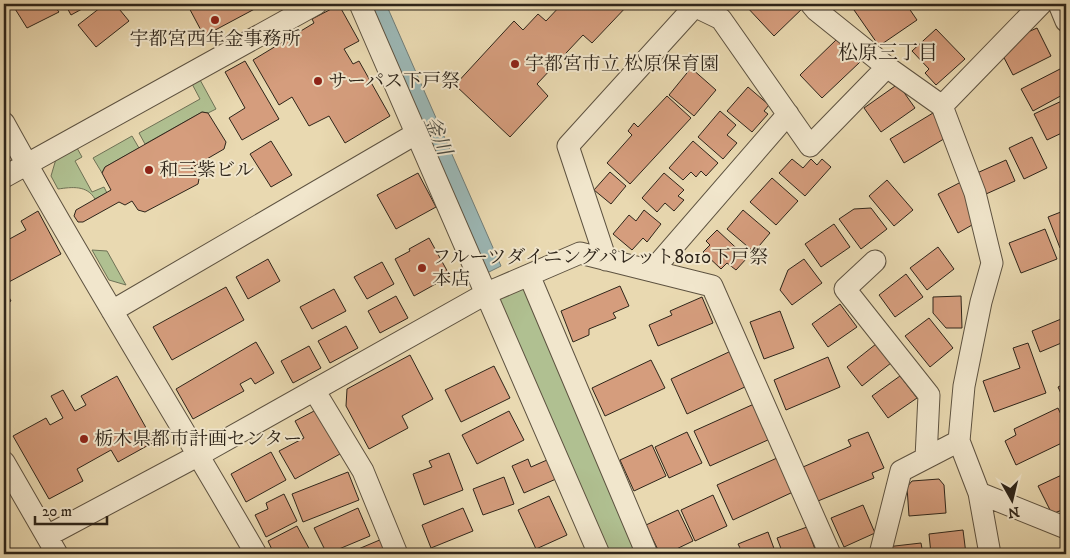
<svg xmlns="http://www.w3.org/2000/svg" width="1070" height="558" font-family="'IM FELL DW Pica','Noto Serif JP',serif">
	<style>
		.green { fill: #b0c091; stroke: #6f7256 }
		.water { fill: #9cb8b6; stroke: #707d78 }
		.building { fill: #d59d7d; stroke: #2e251a }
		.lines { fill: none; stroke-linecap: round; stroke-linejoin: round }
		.street-casing { stroke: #5d5240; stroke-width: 23 }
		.street { stroke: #f1e6cc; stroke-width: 21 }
		.poi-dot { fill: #8f2418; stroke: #f1e6cc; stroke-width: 2 }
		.labels { text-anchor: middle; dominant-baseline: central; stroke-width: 4; stroke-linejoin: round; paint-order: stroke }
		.poi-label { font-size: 19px; fill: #2e251a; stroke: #f1e6cc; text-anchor: start }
		.neighbourhood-label { font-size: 20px; fill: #2e251a; stroke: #f1e6cc }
		.water-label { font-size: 20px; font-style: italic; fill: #4a4a41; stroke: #f1e6cc }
	</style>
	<rect width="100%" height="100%" fill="#e9d9b1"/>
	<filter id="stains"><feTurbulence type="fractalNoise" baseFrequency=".004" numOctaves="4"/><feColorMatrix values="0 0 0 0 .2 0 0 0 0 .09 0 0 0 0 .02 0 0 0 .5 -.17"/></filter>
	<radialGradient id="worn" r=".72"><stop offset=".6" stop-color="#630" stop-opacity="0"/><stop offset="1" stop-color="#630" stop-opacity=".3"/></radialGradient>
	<path class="green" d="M199,78L216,109L208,113L202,112L145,144L139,133L200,99L191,82Z
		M132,136L139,148L105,167L102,173L93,158Z
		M77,148L82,157L75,161L92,192L104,187L107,193L95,199C87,185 72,187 58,189L51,176L56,159Z
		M92,250L107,251L126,285L109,280Z
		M527,285L642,554H608L495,298Z"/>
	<path class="water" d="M371,4H386L501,266L487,273Z"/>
	<path class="building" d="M12,4H53L59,12L27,28Z
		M65,4H91L71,15Z
		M105,4H115L129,21L96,47L78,25Z
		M187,4H264L204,36Z
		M562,4H629L592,43L583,35L537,84L548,96L510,137L455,85L514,21L523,30L538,14L546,21Z
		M746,4H807L774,36L745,5Z
		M863,4H881L884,6L887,4H906L917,20L879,46L854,10Z
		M339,5L359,41L344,49L353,64L359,61L390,116L345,143L329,116L309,126L292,97L279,105L253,60L314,23L312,19Z
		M1037,28L1051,56L1013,75L1001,52L1019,36Z
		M936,29L965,59L936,85L925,73L929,69L912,51Z
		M837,39L860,62L822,98L800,75Z
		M245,61L279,119L242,140L229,118L245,108L225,72Z
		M691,68L716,90L694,116L669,95Z
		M1062,68L1066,76V93L1033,111L1021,89Z
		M898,84L915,108L881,132L864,108Z
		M748,87L769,105L764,111L768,114L752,132L727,111Z
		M667,96L691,118L630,184L607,163L632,135L628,131L634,123L638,127Z
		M1066,99V131L1047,140L1034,114Z
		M720,111L736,125L727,135L737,143L723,159L698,137Z
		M202,112L208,113L226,142L224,149L193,167L199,179L198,184L145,212L138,210L132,201L125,205L119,202L83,222H78L74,216L76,210L111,190L102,173L105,167Z
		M933,113L947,137L904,163L890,139Z
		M1032,137L1047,168L1024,179L1009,148Z
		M271,141L292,175L271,187L250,154Z
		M693,141L718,163L706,176L701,171L696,177L691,172L683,180L669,168Z
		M792,159L803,168L811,159L817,165L822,159L831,167L805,196L779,173Z
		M1006,160L1015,181L986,194L977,173Z
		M610,172L626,186L611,204L594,190Z
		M418,173L436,207L396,229L377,195Z
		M664,173L684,190L678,196L684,200L674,211L665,203L657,212L642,198Z
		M772,178L798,201L776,225L750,202Z
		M887,180L913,210L894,226L869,196Z
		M961,182L974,207L972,225L958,233L938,194Z
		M871,208L887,229L861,249L839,219L854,209Z
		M644,210L661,224L647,242L643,238L632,250L613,234L629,215L636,221Z
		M743,210L770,233L754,252L727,229Z
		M1066,210V245L1060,248L1048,217Z
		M38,211L61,254L7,283L4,277V242L26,230L21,221Z
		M834,224L850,247L821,267L805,244Z
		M1045,229L1057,259L1021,273L1009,243Z
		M717,230L747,258L736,270L727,263L721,269L703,252L710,245L706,241Z
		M429,238L450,276L414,296L395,259L410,251L409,249Z
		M938,247L954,269L927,290L910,268Z
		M268,259L280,281L248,299L236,277Z
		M804,259L822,283L792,305L780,290L788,270Z
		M382,262L394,284L367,299L354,277Z
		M906,274L923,297L895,317L879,295Z
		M620,286L629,306L613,313L616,318L589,329V335L573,342L561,311Z
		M226,287L244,320L172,360L153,327Z
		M4,288L11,301L4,305Z
		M334,289L346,311L312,329L300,307Z
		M396,296L408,318L380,333L368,311Z
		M961,296L962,328H946L933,313V297Z
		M702,297L713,323L658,346L649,325L672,315L670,311Z
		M840,304L857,327L828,347L812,324Z
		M780,311L794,348L764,359L750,322Z
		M1066,317V341L1040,352L1032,331Z
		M929,318L953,348L930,367L905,336Z
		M346,326L358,348L330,363L318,341Z
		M256,342L274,373L255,384L251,378L240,384L244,391L193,419L176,389Z
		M1028,343L1046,393L994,412L983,381L1020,368L1013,348Z
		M876,344L891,363L862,386L847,367Z
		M309,346L321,368L293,383L281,361Z
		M731,351L747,386L687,414L671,379Z
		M410,355L433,399L402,416L408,428L369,449L346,406L347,389Z
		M828,357L840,387L786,410L774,380Z
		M651,360L665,388L605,416L592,388Z
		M494,366L510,398L461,422L445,390Z
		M117,376L154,442L118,462L111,450L77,469L83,481L49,499L13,436L46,418L50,425L63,418L51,396L63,390L75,411L86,405L81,396Z
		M900,376L917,398L888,418L872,396Z
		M1066,383V404L1058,387Z
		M754,404L770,439L710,466L694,431Z
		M1058,408L1066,425V441L1016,465L1005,441L1016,435L1014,429Z
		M316,410L340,454L295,479L279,451L304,438L295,421Z
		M509,411L524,440L477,464L462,435Z
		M687,432L702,463L669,478L655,447Z
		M868,432L884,468L872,473L874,478L818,501L803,467L851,446L848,440Z
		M652,445L666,476L634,491L620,460Z
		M271,452L286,480L246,502L231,474Z
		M449,453L463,490L424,505L413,474L432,467L429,461Z
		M777,458L793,492L733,520L717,485Z
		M528,459L531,467L547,460L556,479L524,493L512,466Z
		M348,472L359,500L303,522L292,494Z
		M1066,473V517L1062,510L1052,514L1038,486Z
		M504,477L514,504L483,515L473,489Z
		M939,479L944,485L946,513L909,516L907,487L912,481Z
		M284,494L297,521L266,537L255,515L268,509L266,503Z
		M713,495L727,526L695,541L681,510Z
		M549,496L567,535L536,549L518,510Z
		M863,505L875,533L844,547L831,518Z
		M358,508L370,536L327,554L314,528Z
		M463,508L473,531L431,548L422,525Z
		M678,510L693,541L666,554H660L646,525Z
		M297,526L312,554H274L268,541Z
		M807,527L816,552L809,554H783L777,538Z
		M963,530L966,554H931L929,534Z
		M768,532L776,554H743L738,544Z
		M382,539L389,554H358L356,550Z
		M921,543L923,554H887L886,547Z"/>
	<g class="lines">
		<g class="street-casing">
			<path id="street" d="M360,4L599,554
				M690,4L721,19L810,146L887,67L942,106L1041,4
				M811,4L816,10L887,67
				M1059,4L1066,21
				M4,123C84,269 173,410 256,554
				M4,177L316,4
				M606,260L568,146L695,6
				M875,261L845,289L929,395L926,458
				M652,271L788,114
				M529,275L647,554
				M112,311L417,133
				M314,390L363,471L397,554
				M959,441L979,493L1066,528
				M4,462L57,554
				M979,493L990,554
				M47,536L199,455L487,293L580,253L712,286L830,554
				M880,554L901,471L959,441L964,386L981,302L992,263L975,193L942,106"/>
		</g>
		<use href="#street" class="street"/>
	</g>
	<g class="poi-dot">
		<circle cx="215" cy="20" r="5"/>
		<circle cx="515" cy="64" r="5"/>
		<circle cx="318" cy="81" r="5"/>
		<circle cx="149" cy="170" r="5"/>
		<circle cx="422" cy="268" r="5"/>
		<circle cx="84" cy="439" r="5"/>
	</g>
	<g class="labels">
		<g class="poi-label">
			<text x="215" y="39" text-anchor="middle">宇都宮西年金事務所</text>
			<text x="525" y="64">宇都宮市立 松原保育園</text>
			<text x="328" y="81">サーパス下戸祭</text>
			<text x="159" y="170">和三紫ビル</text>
			<text x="432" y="257">フルーツダイニングパレット8010下戸祭<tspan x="432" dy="22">本店</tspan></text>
			<text x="94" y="439">栃木県都市計画センター</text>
		</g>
		<g class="neighbourhood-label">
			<text x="888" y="53">松原三丁目</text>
		</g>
		<g class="water-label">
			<text transform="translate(437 136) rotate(67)">釜川</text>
		</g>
	</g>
	<rect width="1070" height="558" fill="none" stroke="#e9d9b1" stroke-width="20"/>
	<rect x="5" y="5" width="1060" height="548" fill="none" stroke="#2e251a" stroke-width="2.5"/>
	<rect x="10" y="10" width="1050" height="538" fill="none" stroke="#2e251a"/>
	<g transform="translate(1012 500) rotate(172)" stroke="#f1e6cc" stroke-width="4" paint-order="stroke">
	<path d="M0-4L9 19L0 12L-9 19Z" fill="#2e251a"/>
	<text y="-8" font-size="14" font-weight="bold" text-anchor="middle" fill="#2e251a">N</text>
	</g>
	<path d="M35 516v8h72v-8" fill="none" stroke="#2e251a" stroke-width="2.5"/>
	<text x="42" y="516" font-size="15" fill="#2e251a" stroke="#f1e6cc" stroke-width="4" paint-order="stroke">20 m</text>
	<rect width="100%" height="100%" filter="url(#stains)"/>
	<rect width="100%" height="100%" fill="url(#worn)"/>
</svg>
